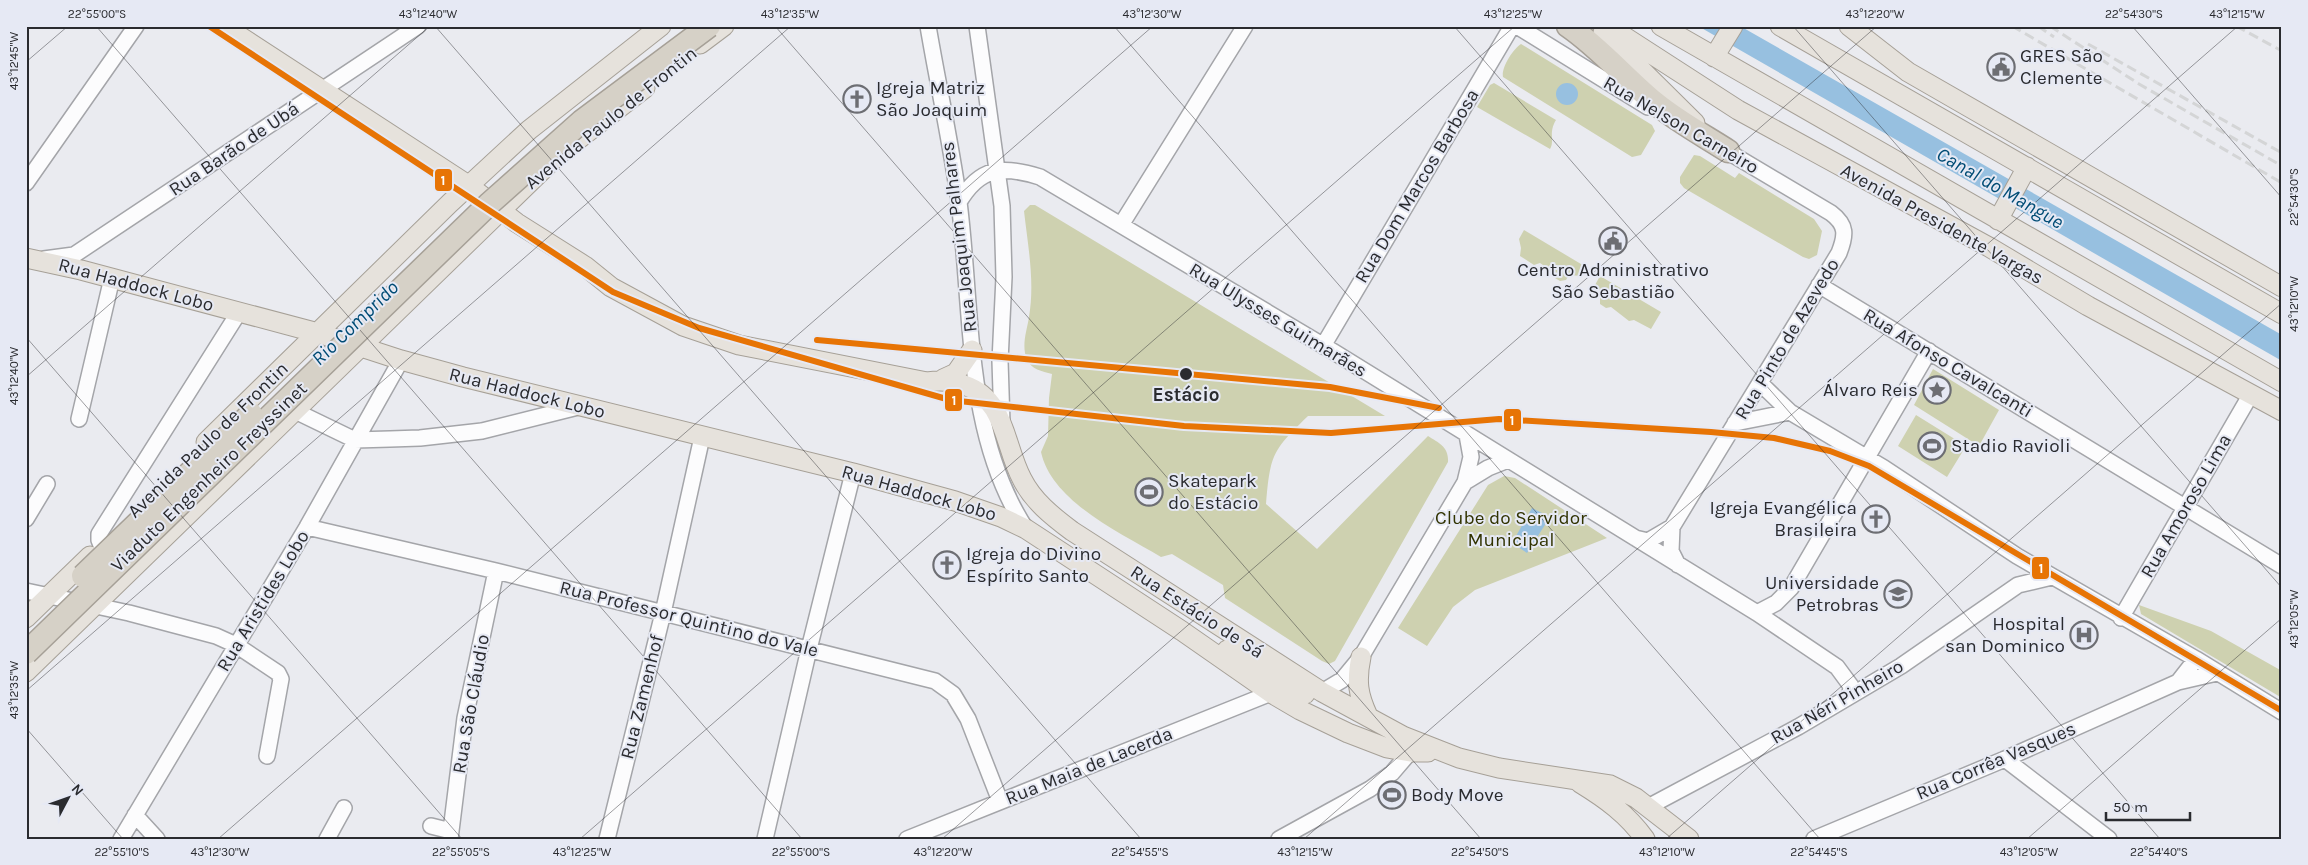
<svg xmlns="http://www.w3.org/2000/svg" width="2308" height="865" font-family="Karla,sans-serif">
	<style>
		.green { fill: #ced1b0 }
		.water { fill: #97c0e0 }
		.lines { fill: none; stroke-linecap: round; stroke-linejoin: round }
		.minor-casing { stroke: #a4a5a9; stroke-width: 18 }
		.major-casing { stroke: #a6a097; stroke-width: 21 }
		.highway-casing { stroke: #a6a097; stroke-width: 25 }
		.minor { stroke: #fcfcfd; stroke-width: 15 }
		.major { stroke: #e6e2dc; stroke-width: 19 }
		.highway { stroke: #d6d1c7; stroke-width: 22 }
		.rail { stroke: #d4d5d6; stroke-width: 3; stroke-dasharray: 10 5; stroke-linecap: butt }
		.highway-bridge-casing { stroke: #a6a097; stroke-width: 25; stroke-linecap: butt }
		.highway-bridge { stroke: #d6d1c7; stroke-width: 22 }
		.metro-1-casing { stroke: #e6e9f4; stroke-width: 10 }
		.metro-1 { stroke: #e77405; stroke-width: 6 }
		.ticks { fill: none; stroke: #2a2b2f; stroke-width: 1; stroke-opacity: 0.45 }
		.stop-dot { fill: #2a2b2f; stroke: #e6e9f4; stroke-width: 2 }
		.labels { text-anchor: middle; dominant-baseline: central; stroke-width: 4; stroke-linejoin: round; paint-order: stroke }
		.poi-label { font-size: 19px; fill: #2a2b2f; stroke: #e6e9f4; text-anchor: start }
		.street-label { font-size: 19px; fill: #2a2b2f; stroke: #e6e9f4 }
		.stop-label { font-size: 19px; font-weight: bold; fill: #2a2b2f; stroke: #e6e9f4 }
		.park-label { font-size: 19px; fill: #313300; stroke: #e6e9f4 }
		.water-label { font-size: 20px; font-style: italic; fill: #004c75; stroke: #e6e9f4 }
		.line-badge { stroke: #e6e9f4; stroke-width: 2 }
		.badge-label { font-size: 14px; text-anchor: middle; font-weight: bold; fill: #fff }
		.neatline { fill: none; stroke: #2a2b2f; stroke-width: 2 }
		.ticks-label { font-size: 12px; text-anchor: middle; fill: #2a2b2f }
	</style>
	<rect width="100%" height="100%" fill="#eaebf0"/>
	<path class="green" d="M1521,44L1652,125L1655,131L1641,155L1632,157L1503,77C1501,68 1513,49 1521,44Z
		M1494,83L1556,120C1548,133 1555,141 1550,149L1477,107L1490,85Z
		M1694,155L1700,156L1735,178L1739,173L1814,219L1822,231L1817,255L1809,259L1803,257L1684,188L1680,183V177Z
		M1030,205H1035L1385,416H1308C1273,450 1270,454 1266,504L1317,549L1428,436C1439,443 1449,447 1448,462L1335,661L1329,664L1322,661L1225,598L1223,585L1172,554L1161,557C1121,533 1052,502 1041,452L1048,436L1049,398L1052,374C1042,371 1031,370 1027,359C1021,346 1027,330 1029,317C1035,282 1028,246 1024,211Z
		M1524,230L1586,267L1581,276L1569,275L1566,280L1560,281L1550,275L1549,269L1540,263L1534,265L1520,256L1521,248L1519,239Z
		M1600,276L1661,312L1651,329L1634,320L1629,321L1611,307L1606,308L1600,304V291L1595,285Z
		M1933,369L1999,410L1979,446L1914,405Z
		M1916,415L1966,446L1947,477L1898,446Z
		M1504,476L1515,478L1607,538L1475,590L1453,607L1427,646L1398,628L1488,485Z
		M2139,605L2211,631L2282,671V698L2141,614Z"/>
	<path class="water" d="M1698,26H1740L2282,335V361Z
		M1556 94a11 11 0 1 1 22 0a11 11 0 1 1-22 0Z
		M1532,508L1550,517L1527,553L1512,543Z"/>
	<g class="lines">
		<g class="minor-casing">
			<path id="minor" d="M928,26C938,85 951,143 959,202C973,311 964,434 1026,529
				M977,26L1002,206L1004,277L1000,361L1002,423
				M1517,26L1648,107
				M26,183L136,26
				M959,202C980,167 1002,165 1040,177L1334,352L1757,613L1837,667L1851,686L1850,694
				M1121,225L1245,26
				M44,259L74,255L418,26
				M1819,285L2282,566
				M1323,346L1512,26
				M1760,383L1790,412L1884,468L2017,556L2196,659L2282,712
				M293,410L355,440L390,439L420,438L482,431L582,406
				M79,419L112,278
				M1735,423L1790,412
				M1465,482L1488,468L1508,460
				M26,519L47,484
				M307,527L496,571L935,681L953,694L968,719L1000,801
				M1635,538L1648,541L1672,527
				M101,545L99,540V534L239,312
				M1678,565L1671,551L1672,527L1839,253C1846,235 1847,225 1831,213L1720,147
				M26,591L129,613L216,636L236,645L278,673L281,679L267,756
				M1757,613L1776,603L1791,588L1929,351
				M2121,618L2251,394
				M2178,682L2217,673
				M1322,692L1342,680L1361,657L1465,482L1471,457L1467,435
				M2005,759L2109,839
				M1648,807L1798,727L1901,666L2018,585L2052,577
				M135,815L157,839
				M431,826L451,831
				M121,839L307,527L401,360
				M327,839L344,808
				M450,839L465,718L496,571
				M607,839L663,613L702,437
				M765,839L809,649L853,473
				M907,839L1271,693
				M1279,839L1370,789L1392,773L1410,752
				M1814,839L2005,759L2178,682L2196,659"/>
		</g>
		<g class="major-casing">
			<path id="major" d="M224,26L468,185L517,223L585,266L611,287L683,326L739,345L927,382C941,380 950,381 964,385C1006,399 1004,446 1022,479C1033,501 1052,516 1072,531L1322,692L1403,736L1459,758L1499,768L1610,785L1636,798L1689,839
				M1608,26L1738,110L1989,247L2088,306L2282,411
				M1661,26L2282,382
				M1780,26L2282,314
				M1849,26L1908,72L2282,287
				M1603,32L1695,123
				M700,44L724,26
				M1714,57L1733,26
				M1998,220L2027,167
				M26,258L81,270L318,333L401,360L463,377L853,473L955,501L1001,517L1026,529L1182,631L1271,693L1300,710L1348,733L1387,748L1410,752H1428
				M943,379L956,373L972,350
				M206,442L450,203L529,130L661,26
				M26,618L90,556
				M1227,650L1305,694
				M1361,657C1356,681 1358,695 1368,716
				M26,672L558,155L645,88
				M1580,783C1606,799 1627,814 1645,839"/>
		</g>
		<g class="highway-casing">
			<path id="highway" d="M1568,26C1600,48 1624,77 1654,102C1677,121 1703,135 1728,151"/>
		</g>
		<use href="#minor" class="minor"/>
		<use href="#major" class="major"/>
		<use href="#highway" class="highway"/>
		<path class="rail" d="M2012,26L2282,183
			M2038,26L2054,37
			M2050,26L2139,84L2282,166
			M2082,26L2083,27
			M2236,26L2282,51
			M2088,44L2282,153"/>
		<g class="highway-bridge-casing">
			<path id="highway-bridge" d="M83,576L251,414
				M26,653L490,203L582,121L709,26"/>
		</g>
		<use href="#highway-bridge" class="highway-bridge"/>
		<g class="metro-1-casing">
			<path id="metro-1" d="M209,26L613,292L699,328L950,400L1184,426L1331,433L1499,419L1711,432L1774,438L1830,451L1869,466L2282,711
				M817,340L1330,387L1439,408"/>
		</g>
		<use href="#metro-1" class="metro-1"/>
	</g>
	<path class="ticks" d="M96,26L802,839M435,26L1141,839M775,26L1481,839M1114,26L1820,839M1454,26L2160,839M1793,26L2282,588M2132,26L2282,198M26,62L68,26M26,337L462,839M26,377L430,26M26,691L791,26M26,728L123,839M218,839L1153,26M580,839L1515,26M942,839L1877,26M1304,839L2238,26M1666,839L2282,303M2027,839L2282,618"/>
	<defs>
		<g id="civic-ring" transform="scale(1.4375)"><circle r="9.5" fill="#e6e9f4" stroke="#6d6e73" stroke-width="1.5"/><path d="M-.6-6.5H3V-4.5H.6V-3L4-1V1h2V6H-6V1h2V-1L-.6-3ZM-1.2 2.5V6h2.4V2.5Z" fill="#6d6e73"/></g>
		<g id="church-ring" transform="scale(1.4375)"><circle r="9.5" fill="#e6e9f4" stroke="#6d6e73" stroke-width="1.5"/><path d="M-1.2-6h2.4v3.5h3.3v2.4h-3.3V6h-2.4V-.1h-3.3v-2.4h3.3Z" fill="#6d6e73"/></g>
		<g id="sight-ring" transform="scale(1.4375)"><circle r="9.5" fill="#e6e9f4" stroke="#6d6e73" stroke-width="1.5"/><path d="M0-6L1.8-2.2L6-1.7L2.9 1.2L3.7 5.4L0 3.3L-3.7 5.4L-2.9 1.2L-6-1.7L-1.8-2.2Z" fill="#6d6e73"/></g>
		<g id="stadium-ring" transform="scale(1.4375)"><circle r="9.5" fill="#e6e9f4" stroke="#6d6e73" stroke-width="1.5"/><path d="M0-5a6.5 5 0 1 0 0 10a6.5 5 0 1 0 0-10ZM-3.5-1.8h7v3.6h-7Z" fill="#6d6e73"/></g>
		<g id="university-ring" transform="scale(1.4375)"><circle r="9.5" fill="#e6e9f4" stroke="#6d6e73" stroke-width="1.5"/><path d="M0-5L7-2L0 1L-7-2ZM-4 1L0 2.5L4 1V4Q0 6-4 4Z" fill="#6d6e73"/></g>
		<g id="hospital-ring" transform="scale(1.4375)"><circle r="9.5" fill="#e6e9f4" stroke="#6d6e73" stroke-width="1.5"/><path d="M-5-5h3v3.5h4V-5h3V5h-3V1.5h-4V5h-3Z" fill="#6d6e73"/></g>
	</defs>
	<g fill-rule="evenodd">
		<use href="#civic-ring" x="2001" y="67"/>
		<use href="#church-ring" x="857" y="99"/>
		<use href="#civic-ring" x="1613" y="241"/>
		<use href="#sight-ring" x="1937" y="390"/>
		<use href="#stadium-ring" x="1932" y="446"/>
		<use href="#stadium-ring" x="1149" y="492"/>
		<use href="#church-ring" x="1876" y="519"/>
		<use href="#church-ring" x="947" y="565"/>
		<use href="#university-ring" x="1898" y="594"/>
		<use href="#hospital-ring" x="2084" y="635"/>
		<use href="#stadium-ring" x="1392" y="795"/>
	</g>
	<circle class="stop-dot" cx="1186" cy="374" r="7"/>
	<g class="labels">
		<g class="poi-label">
			<text x="2020" y="56">GRES São<tspan x="2020" dy="22">Clemente</tspan></text>
			<text x="876" y="88">Igreja Matriz<tspan x="876" dy="22">São Joaquim</tspan></text>
			<text x="1613" y="270" text-anchor="middle">Centro Administrativo<tspan x="1613" dy="22">São Sebastião</tspan></text>
			<text x="1918" y="390" text-anchor="end">Álvaro Reis</text>
			<text x="1951" y="446">Stadio Ravioli</text>
			<text x="1168" y="481">Skatepark<tspan x="1168" dy="22">do Estácio</tspan></text>
			<text x="1857" y="508" text-anchor="end">Igreja Evangélica<tspan x="1857" dy="22">Brasileira</tspan></text>
			<text x="966" y="554">Igreja do Divino<tspan x="966" dy="22">Espírito Santo</tspan></text>
			<text x="1879" y="583" text-anchor="end">Universidade<tspan x="1879" dy="22">Petrobras</tspan></text>
			<text x="2065" y="624" text-anchor="end">Hospital<tspan x="2065" dy="22">san Dominico</tspan></text>
			<text x="1411" y="795">Body Move</text>
		</g>
		<g class="street-label">
			<text transform="translate(611 118) rotate(-39)">Avenida Paulo de Frontin</text>
			<text transform="translate(1681 125) rotate(30)">Rua Nelson Carneiro</text>
			<text transform="translate(234 149) rotate(-34)">Rua Barão de Ubá</text>
			<text transform="translate(1417 186) rotate(-59)">Rua Dom Marcos Barbosa</text>
			<text transform="translate(1942 224) rotate(29)">Avenida Presidente Vargas</text>
			<text transform="translate(959 237) rotate(-97)">Rua Joaquim Palhares</text>
			<text transform="translate(136 285) rotate(15)">Rua Haddock Lobo</text>
			<text transform="translate(1278 320) rotate(31)">Rua Ulysses Guimarães</text>
			<text transform="translate(1787 339) rotate(-59)">Rua Pinto de Azevedo</text>
			<text transform="translate(1948 363) rotate(31)">Rua Afonso Cavalcanti</text>
			<text transform="translate(527 393) rotate(14)">Rua Haddock Lobo</text>
			<text transform="translate(208 440) rotate(-44)">Avenida Paulo de Frontin</text>
			<text transform="translate(209 477) rotate(-44)">Viaduto Engenheiro Freyssinet</text>
			<text transform="translate(919 493) rotate(16)">Rua Haddock Lobo</text>
			<text transform="translate(2186 506) rotate(-60)">Rua Amoroso Lima</text>
			<text transform="translate(263 601) rotate(-59)">Rua Aristides Lobo</text>
			<text transform="translate(1197 612) rotate(33)">Rua Estácio de Sá</text>
			<text transform="translate(689 619) rotate(14)">Rua Professor Quintino do Vale</text>
			<text transform="translate(642 697) rotate(-76)">Rua Zamenhof</text>
			<text transform="translate(1837 702) rotate(-30)">Rua Néri Pinheiro</text>
			<text transform="translate(471 704) rotate(-80)">Rua São Cláudio</text>
			<text transform="translate(1996 761) rotate(-23)">Rua Corrêa Vasques</text>
			<text transform="translate(1089 766) rotate(-22)">Rua Maia de Lacerda</text>
		</g>
		<g class="stop-label">
			<text x="1186" y="395">Estácio</text>
		</g>
		<g class="park-label">
			<text x="1511" y="518">Clube do Servidor<tspan x="1511" dy="22">Municipal</tspan></text>
		</g>
		<g class="water-label">
			<text transform="translate(2000 188) rotate(30)">Canal do Mangue</text>
			<text transform="translate(355 323) rotate(-44)">Rio Comprido</text>
		</g>
	</g>
	<g class="line-badge">
		<rect x="434" y="168" width="19" height="24" rx="5" fill="#e77405"/>
		<rect x="944" y="388" width="19" height="24" rx="5" fill="#e77405"/>
		<rect x="1503" y="408" width="19" height="24" rx="5" fill="#e77405"/>
		<rect x="2031" y="556" width="19" height="24" rx="5" fill="#e77405"/>
	</g>
	<g class="badge-label">
		<text x="443" y="185">1</text>
		<text x="954" y="405">1</text>
		<text x="1512" y="425">1</text>
		<text x="2041" y="573">1</text>
	</g>
	<rect width="2308" height="865" fill="none" stroke="#e6e9f4" stroke-width="55"/>
	<g transform="translate(68 798) rotate(49)" stroke="#e6e9f4" stroke-width="4" paint-order="stroke">
	<path d="M0-4L9 19L0 12L-9 19Z" fill="#2a2b2f"/>
	<text y="-8" font-size="14" font-weight="bold" text-anchor="middle" fill="#2a2b2f">N</text>
	</g>
	<path d="M2106 812v8h84v-8" fill="none" stroke="#2a2b2f" stroke-width="2.5"/>
	<text x="2113" y="812" font-size="15" fill="#2a2b2f" stroke="#e6e9f4" stroke-width="4" paint-order="stroke">50 m</text>
	<rect x="28" y="28" width="2252" height="810" class="neatline"/>
	<g class="ticks-label">
		<text x="97" y="18">22°55'00"S</text>
		<text x="428" y="18">43°12'40"W</text>
		<text x="790" y="18">43°12'35"W</text>
		<text x="1152" y="18">43°12'30"W</text>
		<text x="1513" y="18">43°12'25"W</text>
		<text x="1875" y="18">43°12'20"W</text>
		<text x="2134" y="18">22°54'30"S</text>
		<text x="2237" y="18">43°12'15"W</text>
		<text transform="translate(14 61) rotate(-90)" y="4">43°12'45"W</text>
		<text transform="translate(2294 197) rotate(-90)" y="4">22°54'30"S</text>
		<text transform="translate(2294 304) rotate(-90)" y="4">43°12'10"W</text>
		<text transform="translate(14 376) rotate(-90)" y="4">43°12'40"W</text>
		<text transform="translate(2294 619) rotate(-90)" y="4">43°12'05"W</text>
		<text transform="translate(14 690) rotate(-90)" y="4">43°12'35"W</text>
		<text x="122" y="856">22°55'10"S</text>
		<text x="220" y="856">43°12'30"W</text>
		<text x="461" y="856">22°55'05"S</text>
		<text x="582" y="856">43°12'25"W</text>
		<text x="801" y="856">22°55'00"S</text>
		<text x="943" y="856">43°12'20"W</text>
		<text x="1140" y="856">22°54'55"S</text>
		<text x="1305" y="856">43°12'15"W</text>
		<text x="1480" y="856">22°54'50"S</text>
		<text x="1667" y="856">43°12'10"W</text>
		<text x="1819" y="856">22°54'45"S</text>
		<text x="2029" y="856">43°12'05"W</text>
		<text x="2159" y="856">22°54'40"S</text>
	</g>
</svg>
